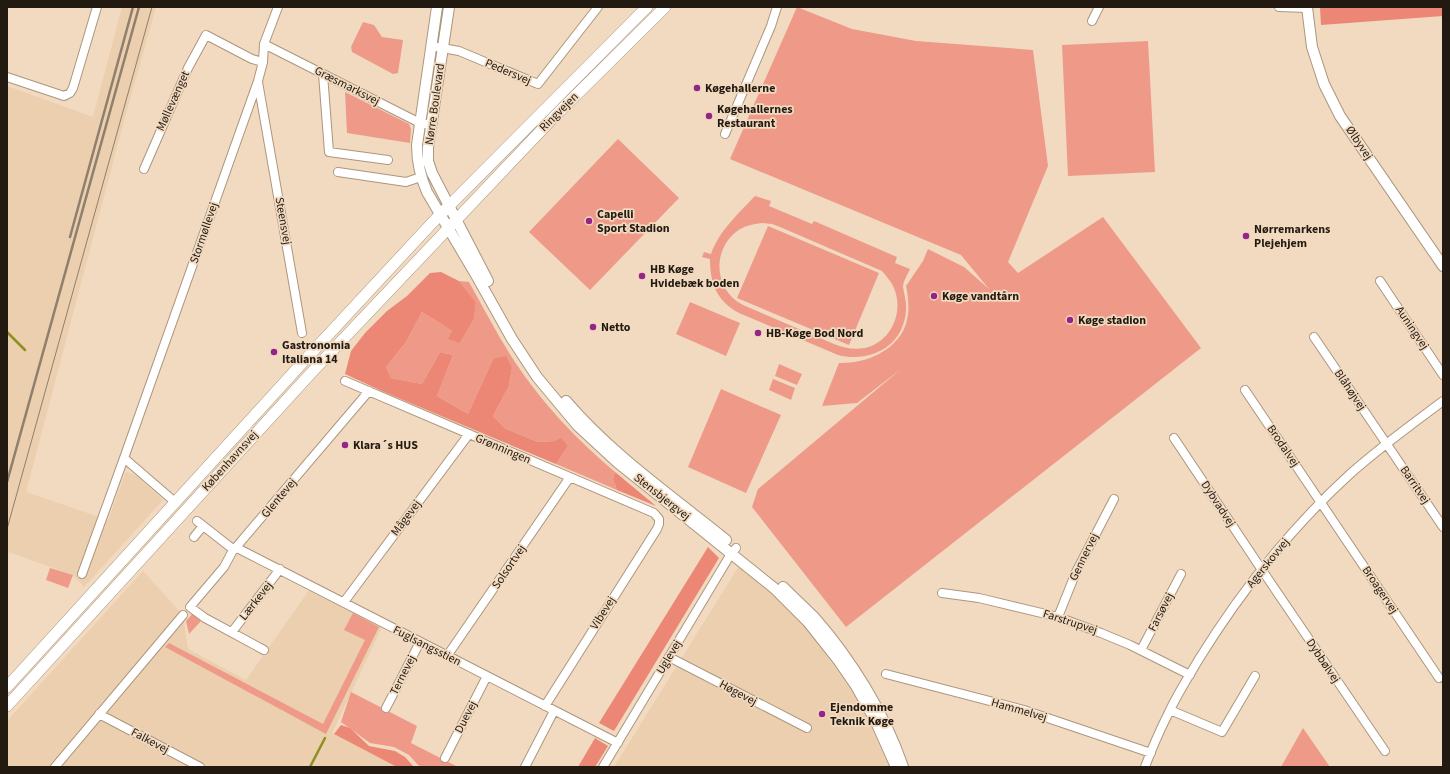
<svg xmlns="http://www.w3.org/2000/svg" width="1450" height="774" font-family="'Source Sans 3',sans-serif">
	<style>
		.built { fill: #ebcfae }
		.green { fill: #ef9989; fill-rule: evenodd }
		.forest { fill: #ec8775 }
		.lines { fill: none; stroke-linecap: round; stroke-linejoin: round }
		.stream { stroke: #8e9021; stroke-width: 2.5 }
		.minor-casing { stroke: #ac967d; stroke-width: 10 }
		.tertiary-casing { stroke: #ac967d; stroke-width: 12 }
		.secondary-casing { stroke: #ac967d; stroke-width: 12 }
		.minor { stroke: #fff; stroke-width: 8 }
		.tertiary { stroke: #fff; stroke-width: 10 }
		.secondary { stroke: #fff; stroke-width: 11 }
		.tram { stroke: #8f7f6d; stroke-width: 1 }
		.rail { stroke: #8f7f6d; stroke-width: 2.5 }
		.poi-dot { fill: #922587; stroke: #f1dac0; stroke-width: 1.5 }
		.labels { text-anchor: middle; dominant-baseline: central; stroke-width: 3.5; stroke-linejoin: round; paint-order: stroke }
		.street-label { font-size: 12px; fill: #221910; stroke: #f1dac0 }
		.poi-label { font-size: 12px; font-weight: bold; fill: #221910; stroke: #f1dac0; text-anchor: start }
	</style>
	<rect width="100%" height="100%" fill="#f1dac0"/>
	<path class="built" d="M122,7H156L122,128L26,492L108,520L126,472L137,476L163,500L84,587L73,575L9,552L7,559V86L93,117Z
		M739,566L770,592L809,631L858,700L889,767H614Z
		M143,571L183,615L188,649L246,680L310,589L382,627L332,733L397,767H7V721Z"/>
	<path class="green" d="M797,7L852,29L916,41L1033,50L1048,166L1008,262L1018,273L1103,217L1201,348L846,627L752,507L758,489L901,369L857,403L822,406L839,363C869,364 905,347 908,314C909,304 908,295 906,286L923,261L928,249L964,267L989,289L961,255L730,159Z
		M363,22L374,25L382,37L403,40L398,73L393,74L352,52L351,47Z
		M1148,41L1155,172L1068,176L1062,45Z
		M345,92L409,124L411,129L410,143L347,133Z
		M618,139L679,198L590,290L529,232Z
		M755,196L771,201L769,206L812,224L814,221L897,257L895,263L910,269C908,274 903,281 903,287C904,295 907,302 906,311C903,347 870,363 838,355L739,313C717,301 710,284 710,259L702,257L704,252L711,254C719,231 738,214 755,196ZM762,223L772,224L780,227L882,271C886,276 890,280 893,286C905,310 892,342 865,348C854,350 844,348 834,344L743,305C715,291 711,252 736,232C743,226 753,224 762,223Z
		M768,226L879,273L849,345L737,298Z
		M459,281L469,282C484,309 498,336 515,362C542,403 577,440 615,472L613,479L617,490L556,464L568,446L555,441L538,442L506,429L493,416L509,386L512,368L493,359L468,414L437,396L453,355L440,352L422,384L391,378L386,367L406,342L422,312L452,331L460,343L474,319L476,302Z
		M690,302L740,323L726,356L676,334Z
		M779,364L802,374L797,385L775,376Z
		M773,379L795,388L791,400L769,390Z
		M721,389L781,415L746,493L688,467Z
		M50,568L73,575L68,588L46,580Z
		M193,613L196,617L201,621L189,634L186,621Z
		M353,613L379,627L326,734L165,647L169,643L323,724L365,640L344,630Z
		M351,692L417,726L411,743L458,767H423L418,765L409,755L394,747L370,743L341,722Z
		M1303,728L1330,767H1281Z"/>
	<path class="forest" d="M1320,7H1443V16L1321,25Z
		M441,272L459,281L476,302L474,319L460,343L448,339L452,331L422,312L406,342L386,367L391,378L422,384L440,352L453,355L437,396L468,414L493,359L506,356L512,368L509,386L493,416L506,429L538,442L555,441L561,438L568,446L556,464L384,392L345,374L351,351L365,333L387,311L407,296L430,273Z
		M615,472L656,506L617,490L613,479Z
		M708,547L719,558L614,731L599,723Z
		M341,725L350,728L369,746L395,751L405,757L414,767H397L334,734Z
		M595,738L608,746L595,767H578Z"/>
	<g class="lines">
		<path class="stream" d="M7,332L25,350
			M310,767L325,738"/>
		<g class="minor-casing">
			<path id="minor" d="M1279,7L1307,8
				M1092,21L1099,7
				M264,44L420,123L431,125
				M431,46L459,51L538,84L598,7
				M323,74L329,152L388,160
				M7,77L64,96L70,93L73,88L97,7
				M258,82L302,333
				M725,134L771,26L777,7
				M144,169L188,68L206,35L252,59L263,62
				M338,172L406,182L421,177
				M1380,281L1443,375
				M1314,337L1443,527
				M345,381L654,513L659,519V524L657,529L545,706
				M1245,390L1439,678
				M1174,438L1262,570L1385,751
				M175,502L124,458L258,81L263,62L264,44L278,7
				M197,521L234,550
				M194,537L203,526
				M237,548L618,743
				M82,574L124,458
				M942,593L979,598L1058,617L1101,633L1130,645L1190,675
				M344,602L469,434
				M1058,617L1076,572L1114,499
				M232,632L280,569
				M264,650L205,618L190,607L224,567L232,552L369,391
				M1141,650L1181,574
				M447,656L570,477
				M669,657L807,728
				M886,674L1024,710L1151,753
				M386,708L420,642
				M1170,710L1222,732L1255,676
				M99,714L200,767
				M445,758L487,676
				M55,767L183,615
				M525,767L554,711
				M603,767L729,557L736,548
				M1145,767C1152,748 1160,730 1169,712C1178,693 1189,676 1199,659C1241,591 1291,528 1350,474C1379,448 1411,425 1443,401"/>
		</g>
		<g class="tertiary-casing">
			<path id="tertiary" d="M437,7L417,145C417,162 420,176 427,192L476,275L512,339L537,377L577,425L617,462L774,588L808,622L838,660L856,686L875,720L896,767
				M449,7L428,147V161L432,173L488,281
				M1307,7L1312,47L1324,84L1340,116L1443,266
				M566,401C612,455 672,496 726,540
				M783,587C793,597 804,607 814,617C851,659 885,714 903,767"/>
		</g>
		<g class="secondary-casing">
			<path id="secondary" d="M7,687L303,362L432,223L647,7
				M7,706L312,372L552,119L665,7"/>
		</g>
		<use href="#minor" class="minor"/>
		<use href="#tertiary" class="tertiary"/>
		<use href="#secondary" class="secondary"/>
		<path class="tram" d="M7,529L152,7"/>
		<path class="rail" d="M70,237L133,7
			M7,482L139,7"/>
	</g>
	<g class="poi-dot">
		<circle cx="697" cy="88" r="4"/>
		<circle cx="709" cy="116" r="4"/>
		<circle cx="589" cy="221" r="4"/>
		<circle cx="1246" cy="236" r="4"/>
		<circle cx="642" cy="276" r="4"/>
		<circle cx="934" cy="296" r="4"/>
		<circle cx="1070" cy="320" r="4"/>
		<circle cx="593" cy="327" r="4"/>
		<circle cx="758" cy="333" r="4"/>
		<circle cx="274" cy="352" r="4"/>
		<circle cx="345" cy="445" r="4"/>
		<circle cx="822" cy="714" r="4"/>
	</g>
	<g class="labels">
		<g class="street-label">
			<text transform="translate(508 72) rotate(23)">Pedersvej</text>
			<text transform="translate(347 86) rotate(27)">Græsmarksvej</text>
			<text transform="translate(173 101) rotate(-66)">Møllevænget</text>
			<text transform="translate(435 104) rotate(-82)">Nørre Boulevard</text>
			<text transform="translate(559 112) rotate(-45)">Ringvejen</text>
			<text transform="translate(1359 143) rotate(56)">Ølbyvej</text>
			<text transform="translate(283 221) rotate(80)">Steensvej</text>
			<text transform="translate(204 233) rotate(-71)">Stormøllevej</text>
			<text transform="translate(1412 328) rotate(56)">Auningvej</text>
			<text transform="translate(1350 390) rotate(56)">Blåhøjvej</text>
			<text transform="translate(1283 446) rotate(56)">Brodalvej</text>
			<text transform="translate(503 449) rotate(23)">Grønningen</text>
			<text transform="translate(230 461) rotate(-48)">Københavnsvej</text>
			<text transform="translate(1415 485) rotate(56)">Barritvej</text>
			<text transform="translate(662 497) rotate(38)">Stensbjergvej</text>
			<text transform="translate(279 498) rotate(-50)">Glentevej</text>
			<text transform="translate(1218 504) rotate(57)">Dybvadvej</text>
			<text transform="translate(406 518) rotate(-53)">Mågevej</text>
			<text transform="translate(1084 557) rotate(-64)">Gennervej</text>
			<text transform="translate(1268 563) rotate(-51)">Agerskovvej</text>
			<text transform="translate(509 567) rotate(-56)">Solsortvej</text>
			<text transform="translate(1380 590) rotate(56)">Broagervej</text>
			<text transform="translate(256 601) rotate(-52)">Lærkevej</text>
			<text transform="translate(1161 612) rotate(-63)">Farsøvej</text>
			<text transform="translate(603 613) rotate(-58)">Vibevej</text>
			<text transform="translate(1070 622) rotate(18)">Farstrupvej</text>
			<text transform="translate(427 646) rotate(27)">Fuglsangsstien</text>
			<text transform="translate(669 657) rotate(-59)">Uglevej</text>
			<text transform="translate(1323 661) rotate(56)">Dybbølvej</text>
			<text transform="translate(403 675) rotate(-63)">Ternevej</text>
			<text transform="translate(738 693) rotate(28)">Høgevej</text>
			<text transform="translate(1019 710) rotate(16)">Hammelvej</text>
			<text transform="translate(466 717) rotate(-63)">Duevej</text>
			<text transform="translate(150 741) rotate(28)">Falkevej</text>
		</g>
		<g class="poi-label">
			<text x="705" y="88">Køgehallerne</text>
			<text x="717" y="109">Køgehallernes<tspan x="717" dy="14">Restaurant</tspan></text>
			<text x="597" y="214">Capelli<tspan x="597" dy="14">Sport Stadion</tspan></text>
			<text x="1254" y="229">Nørremarkens<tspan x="1254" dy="14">Plejehjem</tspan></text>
			<text x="650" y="269">HB Køge<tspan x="650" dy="14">Hvidebæk boden</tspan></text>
			<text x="942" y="296">Køge vandtårn</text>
			<text x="1078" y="320">Køge stadion</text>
			<text x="601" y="327">Netto</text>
			<text x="766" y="333">HB-Køge Bod Nord</text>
			<text x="282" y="345">Gastronomia<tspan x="282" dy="14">Italiana 14</tspan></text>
			<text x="353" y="445">Klara´s HUS</text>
			<text x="830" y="707">Ejendomme<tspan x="830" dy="14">Teknik Køge</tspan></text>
		</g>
	</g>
	<rect width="1450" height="774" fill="none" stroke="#221910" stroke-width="16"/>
</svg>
